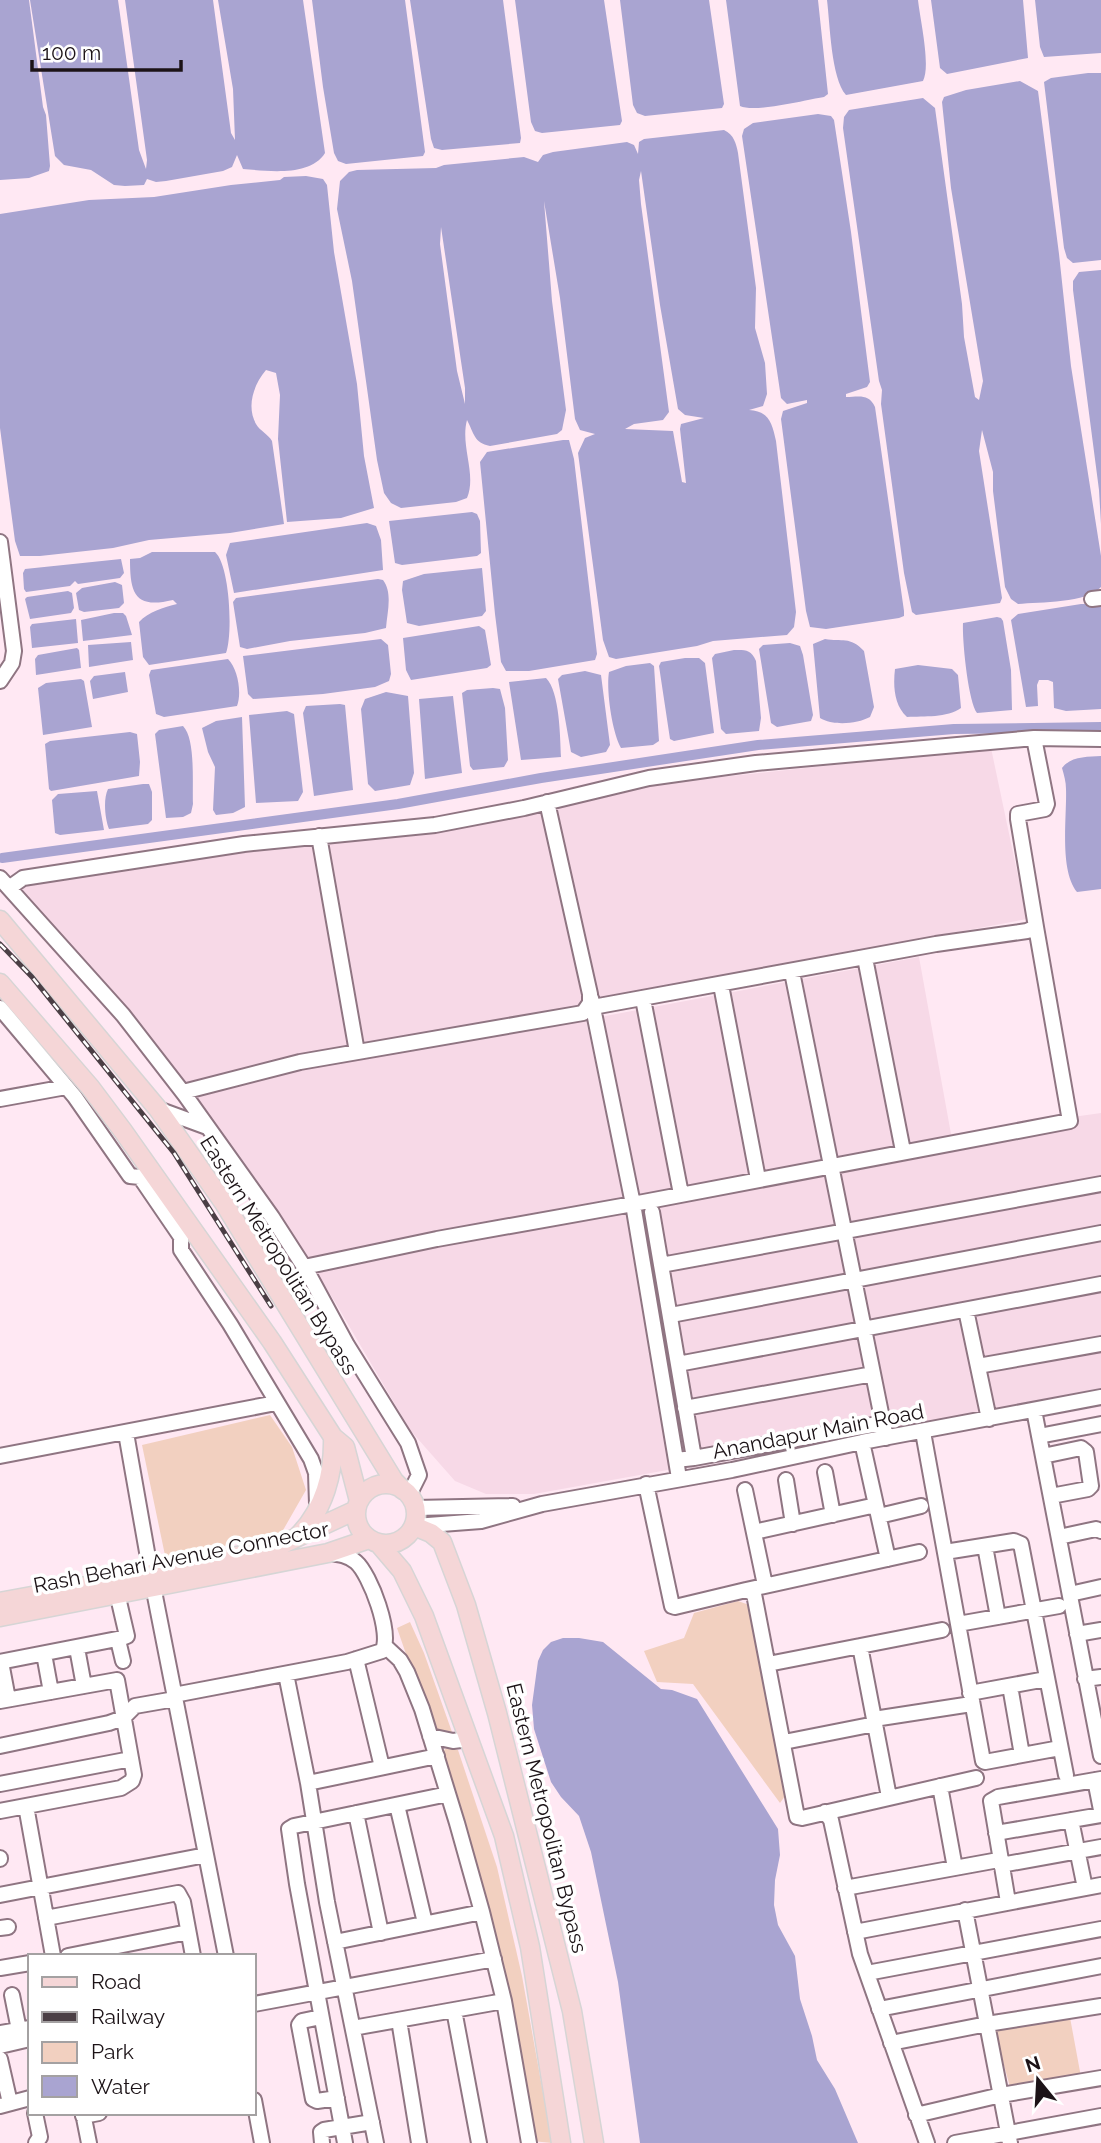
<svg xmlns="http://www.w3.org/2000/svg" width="1101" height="2143" font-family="Raleway,sans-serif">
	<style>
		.built { fill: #f7d9e7 }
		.green { fill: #f2d0c0 }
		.water { fill: #a9a4d1; fill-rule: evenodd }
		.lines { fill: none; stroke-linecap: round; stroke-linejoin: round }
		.canal { stroke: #a9a4d1; stroke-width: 10 }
		.minor-casing { stroke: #8f7582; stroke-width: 18 }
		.major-casing { stroke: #d6d5d5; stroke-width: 21 }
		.minor { stroke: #fff; stroke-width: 14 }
		.major { stroke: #f5d6d7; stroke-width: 18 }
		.rail-casing { stroke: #4b3f45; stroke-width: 5 }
		.rail { stroke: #fff; stroke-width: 2.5; stroke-dasharray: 8; stroke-linecap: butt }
		.labels { text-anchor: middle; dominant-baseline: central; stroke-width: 7; stroke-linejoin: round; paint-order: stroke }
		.street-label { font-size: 21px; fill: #1c1317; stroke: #fff }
	</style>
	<rect width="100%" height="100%" fill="#ffe8f3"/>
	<path class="built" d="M991,748L1027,919L599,999L587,1024L627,1212L673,1469L534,1494H486L455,1481L410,1430L335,1302L253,1175L172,1064L84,960L20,891L31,883L308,844L425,835L647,785Z
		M919,957L951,1134L1101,1113V1388L691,1468L644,1216L633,1188L600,1017Z"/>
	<path class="green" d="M270,1415L292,1447L306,1490L282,1532L166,1560L142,1445Z
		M738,1601L752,1606L790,1789L780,1803L693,1684L657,1682L644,1651L684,1638L694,1613Z
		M410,1622L424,1653L452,1732L432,1729L397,1628Z
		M446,1748L458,1750L497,1867L522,1976L552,2143L532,2141L501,1956L475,1857L442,1753Z
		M1069,2012L1081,2077L1010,2087L993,2025Z"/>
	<path class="water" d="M0,0H29L43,107L46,115L50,166L49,171L29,178L0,180Z
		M30,0H118L139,150L146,169L147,160L125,0H213L231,133L235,140L233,89L218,0H303L325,153C310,177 268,171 243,169L237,155L232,167L223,171L166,181L156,182L147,179L144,185L125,186L114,185L91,170L64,165L55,156Z
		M312,0H405L425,152L423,156L346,164L338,161L334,153L323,87Z
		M410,0H503L521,138L520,143L442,150L434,148L431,139Z
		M515,0H604L622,121L620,125L542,133L535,131L531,122Z
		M620,0H709L724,104L722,108L645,116L637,113L633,105Z
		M726,0H818L828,94L824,97C805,100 755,113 740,106Z
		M827,0H918C920,19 931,66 923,81L846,95C831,78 830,24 827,0Z
		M931,0H1023L1028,58L947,74L940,68Z
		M1035,0H1101V53L1044,57L1040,47Z
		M1088,73H1101V260L1073,263L1067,258L1064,248L1044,82L1051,78Z
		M1020,81L1038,91L1059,254L1071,366L1101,556V587C1087,603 1040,602 1018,604L1011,599L1005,587L993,491V472L982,430L979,451L1002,598L1000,603L916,615L912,612L904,573L881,404L882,390L879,381L843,128L844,117L849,110L923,98L935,108L962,304L964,337L975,397L979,400L983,381L951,188L942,102L944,97L966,90Z
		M818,114L831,116L834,120L851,232L870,382L867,387L846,394V397C858,397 869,393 875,407L904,611V616L899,618L826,629L810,627L806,611L781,419L783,411L807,403V400L787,404L781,398L742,136L744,129L753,123Z
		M724,130C734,135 736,143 738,153L756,288L755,328L765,363L767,394L763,406L749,410C769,411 772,423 776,441L796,612L794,627L787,635L713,641L697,646L616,659L609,657L603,640L578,453L585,438L595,434L580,430L575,419L560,298L544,201L552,301L566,410L562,430L557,434L490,446C474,443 474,433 467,420C460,446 477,474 467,498L456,502L401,508L391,503L384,493L377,460L352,281L337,209L340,181L349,172L357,170L436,168L444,165L524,157L538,162L543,155L553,152L627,142L634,145L638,154L639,142L644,139ZM641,171L660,305L678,409L685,415L704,418L681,424L680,429L686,483L682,482L673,431L625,429L634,424L663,420L669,412L641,204L639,180ZM441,227L465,388V404L457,371L440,244Z
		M306,176L323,179L327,185L334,252L357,384L364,456L374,508L341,518L287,522L278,439L280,395L276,373L266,370C254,384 246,406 256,424C260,431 268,434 272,441L284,524L230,533L149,540L113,548L40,556H20L15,541L0,428V214L89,200L154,197L231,185L280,180L284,177Z
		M1101,270V524L1099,490L1073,290V281L1079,272Z
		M563,440H569L574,459L597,654L595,660L529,671H506L501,662L495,614L480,462L487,452Z
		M472,512L477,514L480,521L481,553L477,556L402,565L395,563L389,521Z
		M367,523L376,526L381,540L383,570L234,593L226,555L230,543Z
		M152,552H215C230,565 233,635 226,653L149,665L143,657L139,622C148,612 164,607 177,604L173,600C135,609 130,594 130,559L140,558Z
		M121,559L124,573L120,578L78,584L75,581L70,586L26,592L24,589L23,573L25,569Z
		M482,568L486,611L482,616L419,626L407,623L402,590L403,581L424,574Z
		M378,579L383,580C393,593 387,613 386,628L365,633L290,641L247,649L240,647L233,602L236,598Z
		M115,582L122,585L124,603L119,608L84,612L79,610L76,593L82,588Z
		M68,591L72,593L74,608L71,613L30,619L25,599L27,597Z
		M1081,604H1101V709L1066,711L1054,708L1053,682L1048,680H1039L1037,685L1038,706L1026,707L1011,620L1018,614Z
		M114,613H123L126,616L132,635L83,641L81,620Z
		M997,617L1001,618L1003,621L1011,670L1012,710L977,713C968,701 962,639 963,623Z
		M76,619L78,643L32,648L30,627L32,624Z
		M479,626L485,630L491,665L487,668L411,680L406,670L403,638Z
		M381,639L388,645L391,674L389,681L375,687L323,694L253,699L248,694L243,656Z
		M825,639C842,642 850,636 864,651L874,707L870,717C857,724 833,726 820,718L813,644Z
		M131,642L133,660L89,667L88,645Z
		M790,643L800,646L803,655L813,715L811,721L777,727L771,723L759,649L763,645Z
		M77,648L79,650L81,668L36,675L35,659L38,655Z
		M734,650C745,650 751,649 756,661L761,718L759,731L726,734L721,729L712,658L715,654Z
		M685,658H699L705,663L714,733L674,741L670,739L659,666L661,662Z
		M228,659C238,669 242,693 237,706L164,717L156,714L149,675L151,670Z
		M650,663L654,666L659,741L653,745L621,748C612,732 606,690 609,672L626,666Z
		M918,665L952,669L958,675L961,708C947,718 924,716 907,717C894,705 893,686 895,669Z
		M585,671L601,675L610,745L606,752L581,757L571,752L558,679L562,675Z
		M125,672L128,692L93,699L90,681L94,676Z
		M546,678C560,692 560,737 561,757L521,760L509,682Z
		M81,679L84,681L92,727L43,735L38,688L46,683Z
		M493,688L500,689L505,708L508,760L504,767L473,770L470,766L462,693L467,690Z
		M386,692L408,696L414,773L410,785L375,791L368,784L361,709L365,699Z
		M453,696L462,773L425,779L419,699Z
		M340,704L345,705L353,790L314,796L303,713L306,706Z
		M287,711L294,714L303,792L298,801L256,803L249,715Z
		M242,717L245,807L233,813L216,815L213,810L215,767L208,752L202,728L216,721Z
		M183,726C196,739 192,785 193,804L191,813L183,817L166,818L155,734L159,730Z
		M130,732L137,734L140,762L139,776L51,791L49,789L45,744L50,741Z
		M1101,756V889L1077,892C1059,870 1067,817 1066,789C1066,782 1064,775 1062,768C1071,756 1087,757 1101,756Z
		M143,784H149L152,792V820L148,824L109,829C105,819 103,799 108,789Z
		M97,791L104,830L60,835L55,833L52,800L58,794Z
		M563,1638H579L603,1642L661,1689L672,1690L697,1699L778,1829L780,1855L775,1880L774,1905L778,1925L795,1956L800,1999L812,2036L817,2060L835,2089L858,2143H640L618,1982L591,1852L579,1816L561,1797L551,1782L534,1729L532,1705L538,1661L543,1650L551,1642Z"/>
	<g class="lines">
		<path class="canal" d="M2,858L398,804L541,778L758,745L954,729L1101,727"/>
		<g class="minor-casing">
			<path id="minor" d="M0,542L14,651L12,663L0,681
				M1092,599L1101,598
				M319,836L357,1052
				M0,878L123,1015L185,1095L272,1217L308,1273L347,1345L408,1443L419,1475L409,1495
				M9,888L23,878L244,844L435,825L524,808L649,778L756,763L1034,738L1101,739
				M865,958L903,1151
				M792,972L886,1438
				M721,985L758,1179
				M643,999L681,1194
				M593,1007L936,944L1027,931L1036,927L1018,819V814L1045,809L1047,804L1034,738
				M0,1008L75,1097L130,1176L140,1177L181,1237V1250L230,1324L311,1459L316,1473L317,1504
				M183,1092L300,1062L583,1013L590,1003V994L547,802
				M0,1099L66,1087
				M158,1109L207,1127
				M652,1212L694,1458L676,1460
				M661,1265L1101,1184
				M304,1267L437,1239L633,1204L591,998
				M966,1310L989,1419
				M671,1315L1101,1233
				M678,1364L1101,1284
				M978,1366L1101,1344
				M685,1408L873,1374
				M1034,1410L1101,1756
				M923,1432L983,1761L985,1762L1060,1748
				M126,1433L153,1586L226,1956
				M1039,1436L1101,1424
				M862,1442L888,1559
				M0,1456L276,1403
				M1043,1456L1081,1448L1086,1452L1091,1486L1088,1489L1051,1496
				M694,1458L883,1423
				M825,1472L833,1515
				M679,1478L633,1204L1070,1121L1036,927
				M786,1480L793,1524
				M646,1484L672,1606L675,1607L746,1590L754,1594L797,1817L802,1818L976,1778
				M745,1490L765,1585
				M415,1508L513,1506
				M879,1516L921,1506
				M415,1526L481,1521L542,1504L732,1470L862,1442L1101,1397
				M754,1532L876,1505
				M1059,1537L1096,1529L1101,1531
				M985,1546L998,1617
				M945,1552L1014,1541L1021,1544L1066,1775
				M746,1590L919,1552
				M1070,1594L1101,1587
				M958,1624L1059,1606
				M1077,1634L1101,1630
				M118,1640L123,1661
				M385,1646L400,1660L407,1672L422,1709L457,1823L482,1912L504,2001L529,2143
				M860,1646L889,1797
				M77,1648L84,1686
				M44,1654L51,1692
				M356,1659L382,1767
				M0,1662L122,1638L127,1636L117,1593
				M1,1662L8,1699
				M768,1664L942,1630
				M286,1674L308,1783L327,1902L376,2143
				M1085,1679L1101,1677
				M1010,1686L1022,1755
				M970,1693L1046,1679
				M174,1695L347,1662L382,1651C393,1635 370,1574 356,1562C348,1555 339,1554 329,1553
				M0,1701L117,1680L134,1775L132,1781L121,1788L0,1811
				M874,1719L965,1705
				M430,1736L453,1741L469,1739
				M784,1742L875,1724
				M0,1746L109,1723L123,1718L135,1706L175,1699
				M1095,1780L1101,1810
				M308,1783L437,1756
				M0,1784L131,1759
				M940,1786L955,1868
				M397,1805L425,1923
				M26,1806L53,1956
				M825,1812L831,1820L860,1954L927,2143
				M356,1813L381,1933
				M1071,1820L1085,1888
				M996,1833L1101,1815
				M0,1858V1859
				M1001,1865L1101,1847
				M845,1888L993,1861
				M0,1895L206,1855
				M1008,1902L991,1801L998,1797L1101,1779
				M965,1910L1010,2143
				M46,1918L178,1893L183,1902L193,1956
				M0,1928L8,1927
				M855,1932L1101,1885
				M335,1942L482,1912
				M68,1956L188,1932
				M0,1968L30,1963
				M867,1973L1101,1929
				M12,1995L19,2030
				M254,2004L494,1959
				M879,2009L1101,1966
				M454,2010L479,2143
				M321,2017L302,2021L299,2025L313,2099L317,2101L337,2098
				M399,2020L419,2143
				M353,2028L504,2001
				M0,2033L30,2028
				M891,2043L987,2024L1101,2006
				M0,2046L30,2039
				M0,2059L10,2103
				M254,2100L262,2143
				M0,2106L30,2098
				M35,2113L40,2137L36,2143
				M83,2113L89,2143
				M916,2115L1001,2095L1101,2078
				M83,2116L99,2113
				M322,2143L321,2132L324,2130L372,2122
				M345,2143L297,1884L289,1829L294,1826L448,1794
				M955,2143L1101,2116"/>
		</g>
		<g class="major-casing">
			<path id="major" d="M0,920L158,1109L224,1203L394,1481L403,1490
				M0,983L90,1087L123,1131L272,1342L333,1437L345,1447L359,1501
				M356 1514a30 30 0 1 1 60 0a30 30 0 1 1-60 0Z
				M414,1526L431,1533L442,1542L466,1605L497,1713L572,2011L594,2143
				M298,1536C324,1510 334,1473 333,1437
				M379,1544L402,1571L424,1616L504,1836L530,1947L561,2143
				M0,1602L168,1571L274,1548L356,1510
				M0,1617L328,1553L369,1539"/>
		</g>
		<use href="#minor" class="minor"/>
		<use href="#major" class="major"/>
		<g class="rail-casing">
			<path id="rail" d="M0,944L32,977L174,1153L271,1306"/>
		</g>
		<use href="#rail" class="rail"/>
	</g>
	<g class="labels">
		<g class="street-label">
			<text transform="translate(279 1255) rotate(58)">Eastern Metropolitan Bypass</text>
			<text transform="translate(818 1431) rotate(-11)">Anandapur Main Road</text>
			<text transform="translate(181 1557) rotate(-11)">Rash Behari Avenue Connector</text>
			<text transform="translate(547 1818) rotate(76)">Eastern Metropolitan Bypass</text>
		</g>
	</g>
	<rect x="28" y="1954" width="228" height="161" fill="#ffffff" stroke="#a4a1a2" stroke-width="2"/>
	<rect x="42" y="1977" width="35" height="10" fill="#f5d6d7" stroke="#a4a1a2" stroke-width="2"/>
	<text x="91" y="1989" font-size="21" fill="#1c1317">Road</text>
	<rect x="42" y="2012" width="35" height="10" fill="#4b3f45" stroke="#a4a1a2" stroke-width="2"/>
	<text x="91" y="2024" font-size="21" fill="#1c1317">Railway</text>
	<rect x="42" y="2042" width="35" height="21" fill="#f2d0c0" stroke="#a4a1a2" stroke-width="2"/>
	<text x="91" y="2059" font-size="21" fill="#1c1317">Park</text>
	<rect x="42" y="2076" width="35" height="21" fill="#a9a4d1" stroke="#a4a1a2" stroke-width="2"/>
	<text x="91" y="2094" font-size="21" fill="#1c1317">Water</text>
	<g transform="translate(1038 2080) rotate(342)" stroke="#ffffff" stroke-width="5" paint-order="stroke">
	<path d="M0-5L12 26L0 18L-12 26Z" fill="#1c1317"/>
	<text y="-10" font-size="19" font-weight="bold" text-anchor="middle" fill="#1c1317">N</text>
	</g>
	<path d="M32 60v10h149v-10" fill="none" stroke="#1c1317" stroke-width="3.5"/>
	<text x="42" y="60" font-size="21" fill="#1c1317" stroke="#ffffff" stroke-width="5" paint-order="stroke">100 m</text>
</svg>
